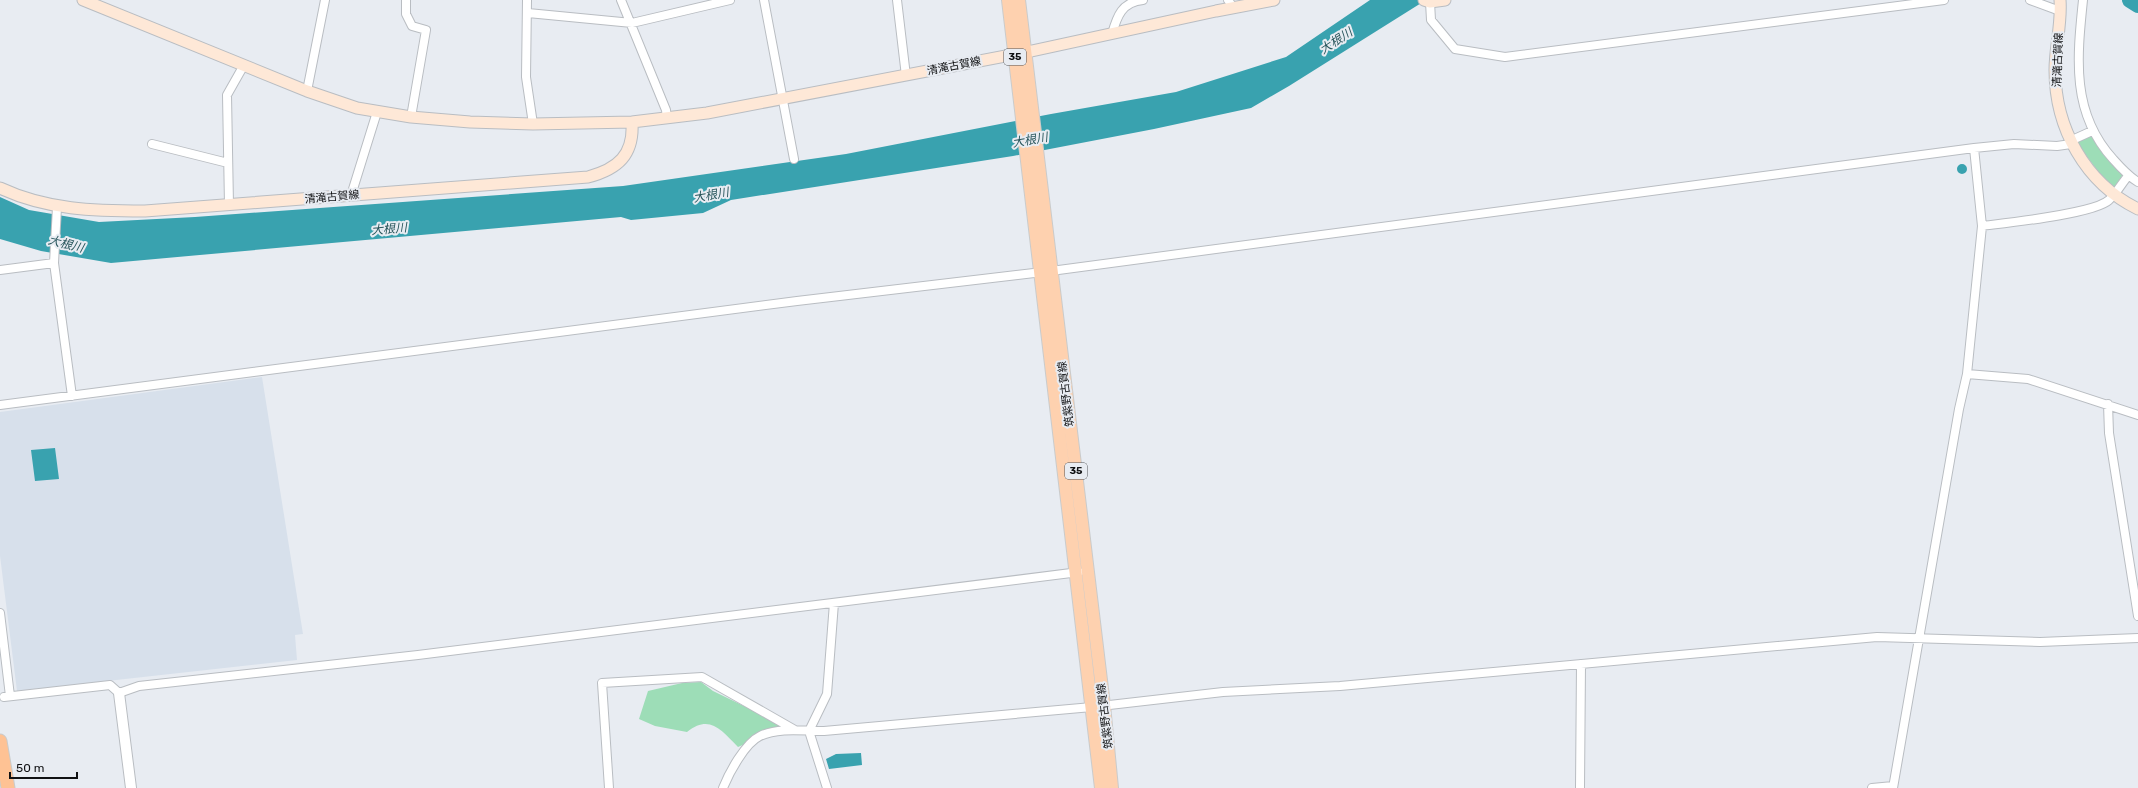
<svg xmlns="http://www.w3.org/2000/svg" width="2138" height="788" font-family="Rubik,'Noto Sans JP',sans-serif">
	<style>
		.built { fill: #d7e0eb }
		.green { fill: #9dddb7 }
		.water { fill: #39a2af }
		.lines { fill: none; stroke-linecap: round; stroke-linejoin: round }
		.river { stroke: #39a2af; stroke-width: 16 }
		.minor-casing { stroke: #b9bdc2; stroke-width: 10 }
		.tertiary-casing { stroke: #b9bdc2; stroke-width: 12 }
		.secondary-casing { stroke: #b9bdc2; stroke-width: 13 }
		.primary-casing { stroke: #cacbcb; stroke-width: 14 }
		.trunk-casing { stroke: #cacbcb; stroke-width: 15 }
		.minor { stroke: #fff; stroke-width: 8 }
		.tertiary { stroke: #fff; stroke-width: 10 }
		.secondary { stroke: #fee8d7; stroke-width: 11 }
		.primary { stroke: #fed1af; stroke-width: 12 }
		.trunk { stroke: #fec294; stroke-width: 13 }
		.labels { text-anchor: middle; dominant-baseline: central; stroke-width: 4; stroke-linejoin: round; paint-order: stroke }
		.shield { fill: #e8ecf2; stroke: #515356; stroke-width: 1 }
		.shield-label { font-size: 10px; font-weight: bold; fill: #101113 }
		.street-label { font-size: 11px; fill: #101113; stroke: #e8ecf2 }
		.water-label { font-size: 12px; font-style: italic; fill: #28555b; stroke: #e8ecf2 }
	</style>
	<rect width="100%" height="100%" fill="#e8ecf2"/>
	<path class="built" d="M262,377L303,634L295,635L297,660L17,691L0,556V412Z"/>
	<path class="green" d="M2091,135L2100,149L2123,174L2115,188L2100,174L2076,142Z
		M701,682L713,691L781,724V728L738,747C721,730 710,714 687,732L655,726L639,719L648,691L682,683Z"/>
	<path class="water" d="M1370,0H1426L1289,86L1251,108L1154,129L1013,156L731,200L703,213L631,220L621,217L111,263L41,251L0,239V197L29,210L99,222L195,217L623,186L846,154L1051,114L1176,92L1286,57Z
		M1957 169a5 5 0 1 1 10 0a5 5 0 1 1-10 0Z
		M55,448L59,479L35,481L31,450Z
		M861,753L862,765L829,769L826,759L836,754Z"/>
	<g class="lines">
		<path class="river" d="M2130,0L2138,5"/>
		<g class="minor-casing">
			<path id="minor" d="M406,0V14L412,26L426,30L411,117
				M527,0L526,77L533,124
				M621,0L666,110L667,119
				M764,0L794,159
				M897,0L906,76
				M1228,0L1233,7
				M2030,0L2060,11
				M2083,0C2077,58 2071,113 2113,159C2121,168 2128,176 2138,182
				M1430,2L1431,20L1455,49L1505,57L1944,0
				M528,13L632,23L730,0
				M1112,34C1117,16 1122,2 1143,0
				M307,91L325,0
				M2070,141L2092,131
				M152,144L228,163
				M354,195L353,189L377,112
				M229,205L227,95L244,65
				M57,207L54,263L72,396
				M1982,226C2005,223 2094,214 2109,200C2116,194 2122,183 2128,176
				M0,270L54,263
				M1967,374L2028,379L2138,415
				M2108,404L2109,433L2138,616
				M0,405L797,301L1051,271L1974,148L2014,144L2057,146L2071,144
				M0,613L10,696
				M4,697L110,685L119,693L139,686L418,655L1079,572
				M609,788L602,683L702,677L795,730
				M723,788C729,773 745,743 760,736C779,727 804,731 824,731L1092,707L1223,692L1340,686L1877,637L2040,642L2138,638
				M827,788L809,731L827,694L834,603
				M1580,788L1581,664
				M1872,788L1893,786
				M1893,788L1959,409L1967,374L1982,226L1974,148"/>
		</g>
		<g class="tertiary-casing">
			<path id="tertiary" d="M119,693L131,788"/>
		</g>
		<g class="secondary-casing">
			<path id="secondary" d="M83,0L307,91L357,108L411,117L470,122L533,124L632,122L707,113L1027,52L1216,11L1274,0
				M1424,0L1430,2L1445,0
				M2060,0C2062,23 2055,46 2055,70C2055,128 2085,183 2138,209
				M0,188C47,210 94,211 145,211L588,177C618,169 634,155 632,122"/>
		</g>
		<g class="primary-casing">
			<path id="primary" d="M1008,0L1101,788
				M1019,0L1104,705L1112,788"/>
		</g>
		<g class="trunk-casing">
			<path id="trunk" d="M0,741L8,788"/>
		</g>
		<use href="#minor" class="minor"/>
		<use href="#tertiary" class="tertiary"/>
		<use href="#secondary" class="secondary"/>
		<use href="#primary" class="primary"/>
		<use href="#trunk" class="trunk"/>
	</g>
	<g class="labels">
		<g class="shield">
			<rect x="1004" y="49" width="22" height="16" rx="3"/>
			<rect x="1065" y="463" width="22" height="16" rx="3"/>
		</g>
		<g class="shield-label">
			<text x="1015" y="57">35</text>
			<text x="1076" y="471">35</text>
		</g>
		<g class="street-label">
			<text transform="translate(2058 60) rotate(-88)">清滝古賀線</text>
			<text transform="translate(954 66) rotate(-11)">清滝古賀線</text>
			<text transform="translate(332 197) rotate(-5)">清滝古賀線</text>
			<text transform="translate(1066 394) rotate(-97)">筑紫野古賀線</text>
			<text transform="translate(1105 716) rotate(-97)">筑紫野古賀線</text>
		</g>
		<g class="water-label">
			<text transform="translate(1336 41) rotate(-33)">大根川</text>
			<text transform="translate(1030 140) rotate(-10)">大根川</text>
			<text transform="translate(711 195) rotate(-10)">大根川</text>
			<text transform="translate(389 229) rotate(-5)">大根川</text>
			<text transform="translate(66 244) rotate(14)">大根川</text>
		</g>
	</g>
	<path d="M10 772v6h67v-6" fill="none" stroke="#101113" stroke-width="2"/>
	<text x="16" y="772" font-size="12" fill="#101113" stroke="#e8ecf2" stroke-width="3" paint-order="stroke">50 m</text>
</svg>
